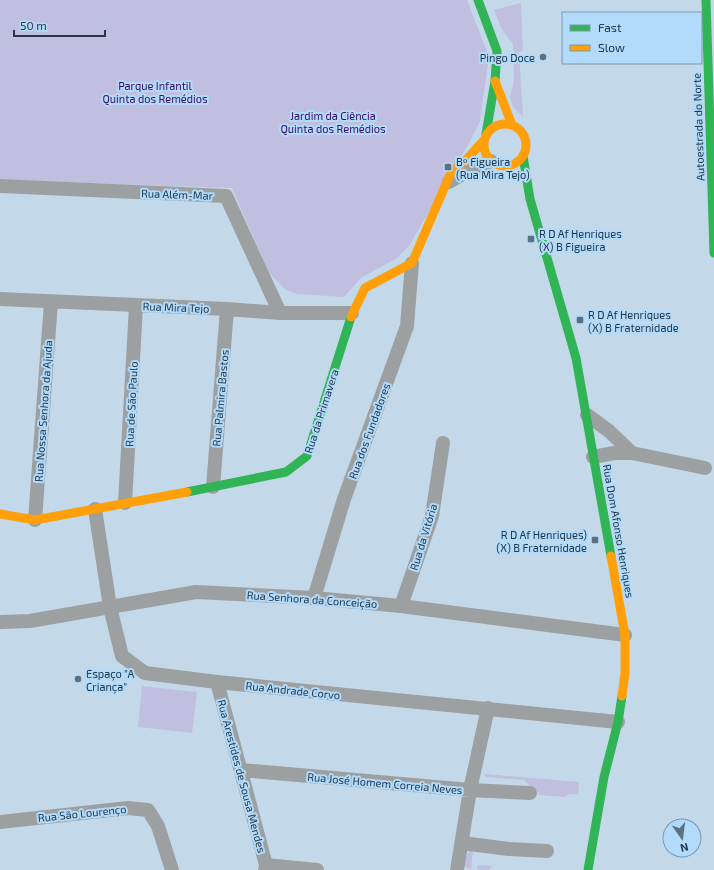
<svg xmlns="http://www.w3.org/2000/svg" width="714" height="870" font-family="'Exo 2',sans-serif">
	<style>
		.green { fill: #c0bfe0 }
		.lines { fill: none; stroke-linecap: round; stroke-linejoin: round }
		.street { stroke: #9da0a1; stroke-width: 14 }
		.fast { stroke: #30b455; stroke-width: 9 }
		.slow { stroke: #ff9f0a; stroke-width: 9 }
		.poi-dot { fill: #5b7081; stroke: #b2dafb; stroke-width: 1.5 }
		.labels { text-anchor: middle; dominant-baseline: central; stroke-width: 4; stroke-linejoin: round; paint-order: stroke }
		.poi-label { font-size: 11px; fill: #233748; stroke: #b2dafb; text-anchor: start }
		.park-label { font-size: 11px; fill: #3b0b60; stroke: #b2dafb }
		.street-label { font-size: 11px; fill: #233748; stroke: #b2dafb }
	</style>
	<rect width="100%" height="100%" fill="#c3d9ea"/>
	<path class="green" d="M0,0H467L489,57L480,121L468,145L409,246L397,258L361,278L344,297L297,294L286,290L269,273L232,188L0,180Z
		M521,3L523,51L519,52L523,117L513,107L510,97L514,81L513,44L502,30L494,10Z
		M142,686L197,692L192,733L138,727Z
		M485,774L579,782L578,794H570L564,797L540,795C535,788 529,786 524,780L485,777Z
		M469,851H473L471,870L465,866L464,862Z
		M478,865L492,866L489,870H477Z"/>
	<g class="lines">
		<path class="street" d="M449,182L463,174L491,161
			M0,186L226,196L280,313
			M0,299L227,309L280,313H352
			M587,415L609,431L632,453
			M593,457L614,453H632L705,468
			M213,487L227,309
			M125,503L136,306
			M95,509L110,607L122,656L145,673L217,682L618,722
			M35,520L51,302
			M314,598L344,499L407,326L412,263
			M401,606L432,516L443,443
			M0,622L30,621L196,592L314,598L401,606L625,635
			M217,682L266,865L265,870
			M241,770L470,790L530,793
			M0,822L128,808L148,810L158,826L172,870
			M462,843L509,849L547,851
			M266,865L317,870
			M457,870L470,790L488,708"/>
		<path class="fast" d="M478,0L497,51L495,81L486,134
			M706,0L714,253
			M523,156L530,199L576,358L611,556
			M187,492L286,472L307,456L351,317
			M588,870L604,777L618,722L622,696"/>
		<path class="slow" d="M495,81L512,125
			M484 145a21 21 0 1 1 42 0a21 21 0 1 1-42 0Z
			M351,317L365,288L412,263L449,177L453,171L466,160L484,140
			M0,514L35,520L187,492
			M611,556L625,635V673L622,696"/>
	</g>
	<g class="poi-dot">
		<circle cx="543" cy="57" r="4"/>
		<rect x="444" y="163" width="8" height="8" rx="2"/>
		<rect x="527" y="235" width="8" height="8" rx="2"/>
		<rect x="576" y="316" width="8" height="8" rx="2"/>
		<rect x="591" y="536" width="8" height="8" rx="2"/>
		<circle cx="78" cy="679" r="4"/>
	</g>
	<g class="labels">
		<g class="poi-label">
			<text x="535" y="57" text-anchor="end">Pingo Doce</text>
			<text x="456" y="161">Bº Figueira<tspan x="456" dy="13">(Rua Mira Tejo)</tspan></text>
			<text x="539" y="233">R D Af Henriques<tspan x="539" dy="13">(X) B Figueira</tspan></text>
			<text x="588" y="314">R D Af Henriques<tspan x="588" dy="13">(X) B Fraternidade</tspan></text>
			<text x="587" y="534" text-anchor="end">R D Af Henriques)<tspan x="587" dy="13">(X) B Fraternidade</tspan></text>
			<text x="86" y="673">Espaço "A<tspan x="86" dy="13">Criança"</tspan></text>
		</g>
		<g class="park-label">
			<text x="155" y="85">Parque Infantil<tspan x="155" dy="13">Quinta dos Remédios</tspan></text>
			<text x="333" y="115">Jardim da Ciência<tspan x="333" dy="13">Quinta dos Remédios</tspan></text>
		</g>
		<g class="street-label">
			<text transform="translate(698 127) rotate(-92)">Autoestrada do Norte</text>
			<text transform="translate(177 194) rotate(2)">Rua Além-Mar</text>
			<text transform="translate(176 307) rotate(2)">Rua Mira Tejo</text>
			<text transform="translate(220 398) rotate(-85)">Rua Palmira Bastos</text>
			<text transform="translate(131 404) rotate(-87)">Rua de São Paulo</text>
			<text transform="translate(43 411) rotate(-86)">Rua Nossa Senhora da Ajuda</text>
			<text transform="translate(321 411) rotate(-72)">Rua da Primavera</text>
			<text transform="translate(369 431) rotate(-70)">Rua dos Fundadores</text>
			<text transform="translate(619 531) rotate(80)">Rua Dom Afonso Henriques</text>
			<text transform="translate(423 537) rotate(-73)">Rua da Vitória</text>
			<text transform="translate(312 599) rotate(4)">Rua Senhora da Conceição</text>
			<text transform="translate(293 690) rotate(6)">Rua Andrade Corvo</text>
			<text transform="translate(242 776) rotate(75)">Rua Arestides de Sousa Mendes</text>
			<text transform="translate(385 783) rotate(5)">Rua José Homem Correia Neves</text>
			<text transform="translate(82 813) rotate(-6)">Rua São Lourenço</text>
		</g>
	</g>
	<rect x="562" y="12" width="140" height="52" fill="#b2dafb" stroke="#7999b3"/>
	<rect x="570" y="25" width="20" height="6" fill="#30b455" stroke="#7999b3"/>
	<text x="598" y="32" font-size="12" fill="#233748">Fast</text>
	<rect x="570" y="45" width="20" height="6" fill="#ff9f0a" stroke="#7999b3"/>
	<text x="598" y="52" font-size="12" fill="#233748">Slow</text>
	<g transform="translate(682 838) rotate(166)"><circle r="19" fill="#b2dafb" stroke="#7999b3"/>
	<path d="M0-3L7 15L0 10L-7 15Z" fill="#5b7081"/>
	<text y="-6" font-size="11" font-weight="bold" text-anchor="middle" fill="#233748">N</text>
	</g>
	<path d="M14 30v6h91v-6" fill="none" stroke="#233748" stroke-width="2"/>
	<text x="20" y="30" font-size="12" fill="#233748" stroke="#b2dafb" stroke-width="3" paint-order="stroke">50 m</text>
</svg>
